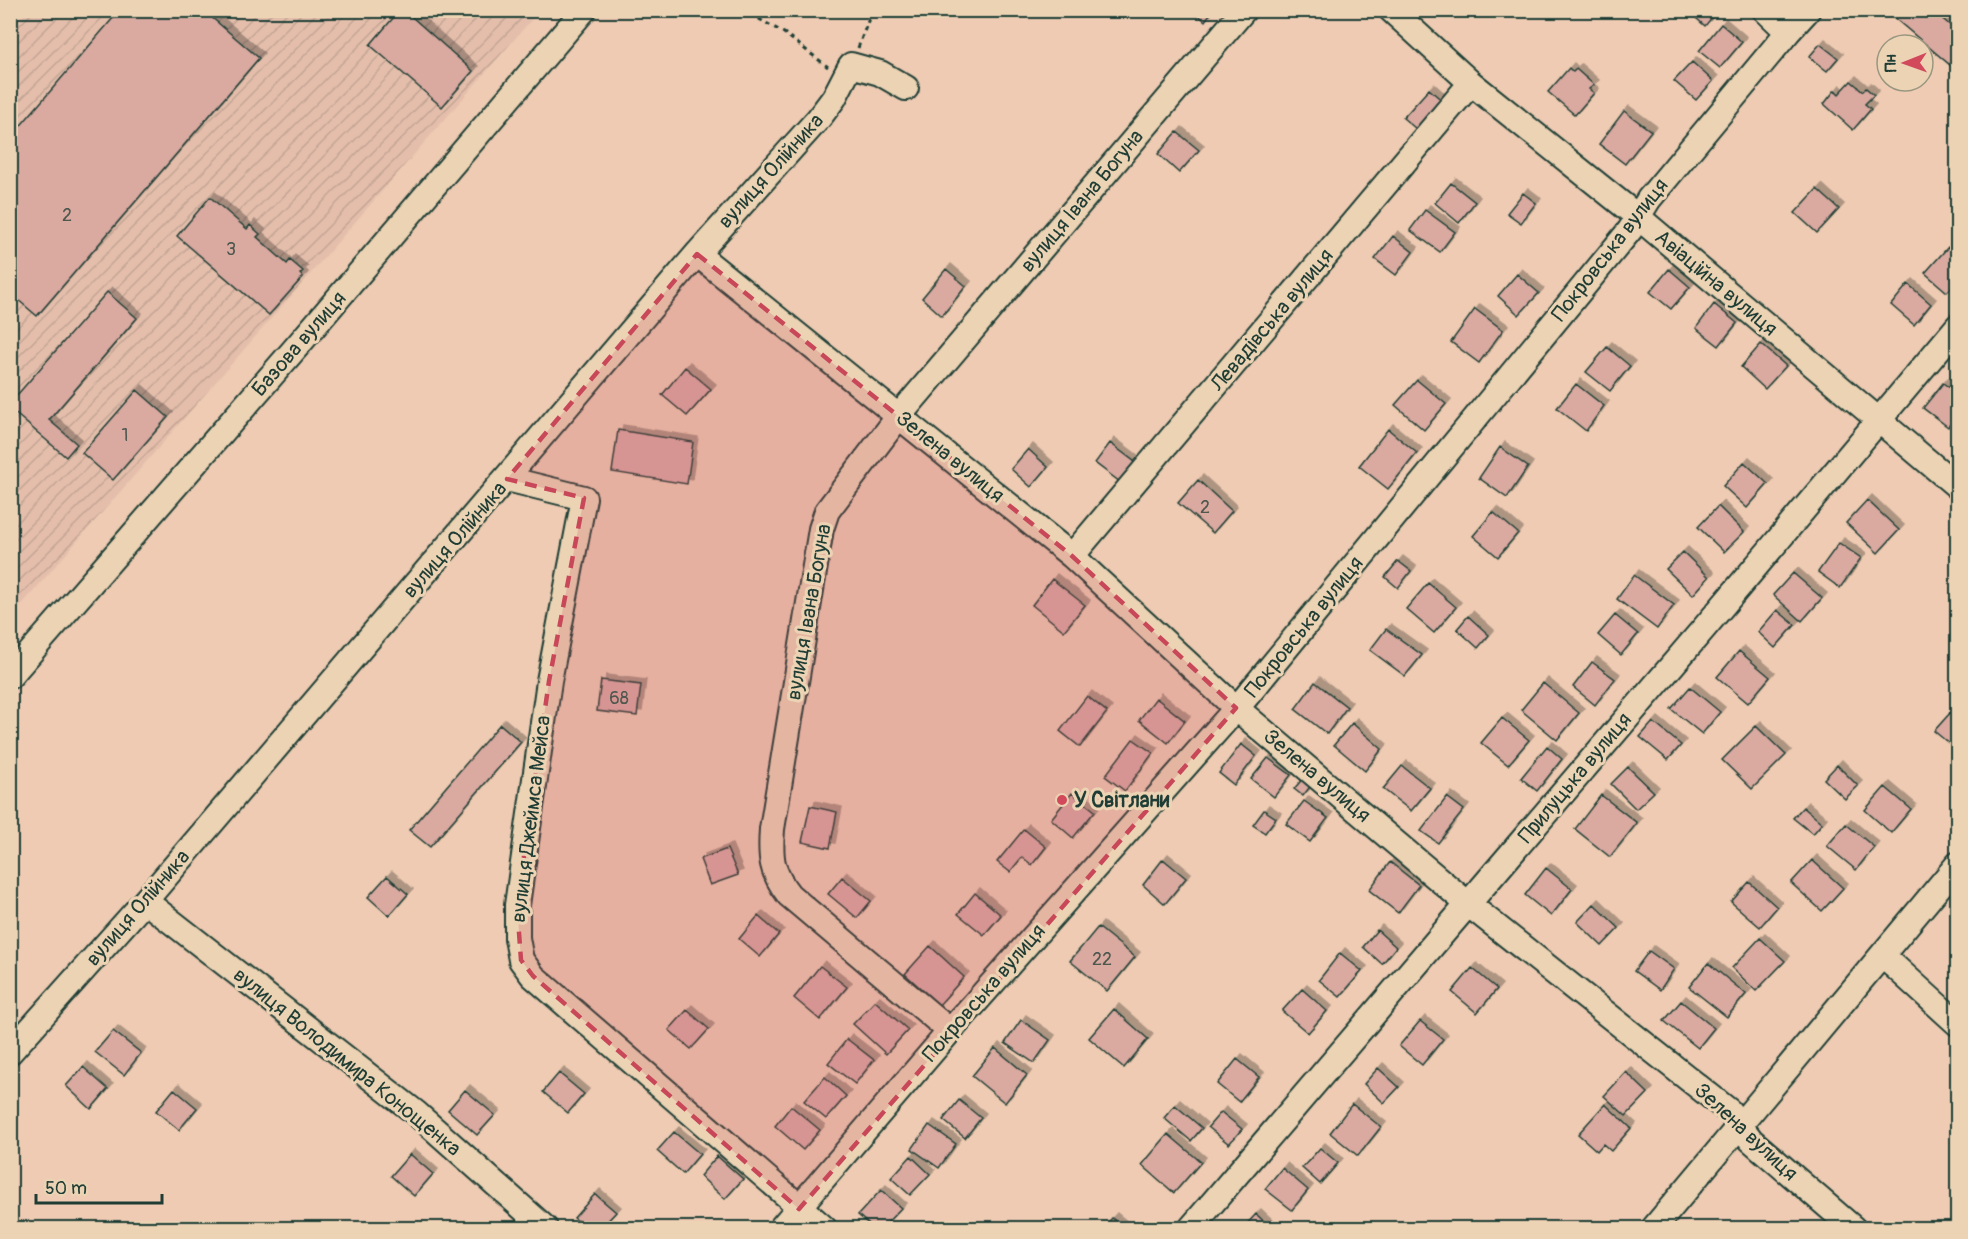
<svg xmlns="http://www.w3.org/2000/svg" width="1968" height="1239" font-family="Pangolin,sans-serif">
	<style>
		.industrial { fill: url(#industrial-furrows) }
		.building { fill: #daa9a0; stroke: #1f3d34; stroke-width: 1.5; filter: url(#shadow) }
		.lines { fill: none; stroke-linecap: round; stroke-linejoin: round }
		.minor-casing { stroke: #1f3d34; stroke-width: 28 }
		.path { stroke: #1f3d34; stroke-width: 3; stroke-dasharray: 4.5 4.5; stroke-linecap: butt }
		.minor { stroke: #ecd3b4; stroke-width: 24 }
		.marked { fill: #c84859; fill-opacity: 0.2; stroke: #c84859; stroke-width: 4.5; stroke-dasharray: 12 8; stroke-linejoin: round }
		.poi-dot { fill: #d1495b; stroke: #ecd3b4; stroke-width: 2 }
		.labels { text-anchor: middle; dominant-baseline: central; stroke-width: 6; stroke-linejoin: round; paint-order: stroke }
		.number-label { font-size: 18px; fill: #4e584f }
		.street-label { font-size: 21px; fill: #1f3d34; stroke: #ecd3b4 }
		.poi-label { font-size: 21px; font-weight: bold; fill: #1f3d34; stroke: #ecd3b4; text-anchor: start }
	</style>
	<defs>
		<pattern id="industrial-furrows" width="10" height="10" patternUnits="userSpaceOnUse" patternTransform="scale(1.5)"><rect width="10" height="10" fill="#e4beab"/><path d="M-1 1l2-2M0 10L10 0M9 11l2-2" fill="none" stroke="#c3a494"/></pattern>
		<filter id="shadow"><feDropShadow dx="5" dy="-5" stdDeviation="0" flood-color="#0004"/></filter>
	</defs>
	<rect width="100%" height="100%" fill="#eecbb2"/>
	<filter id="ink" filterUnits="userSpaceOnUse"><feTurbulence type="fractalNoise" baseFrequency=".0167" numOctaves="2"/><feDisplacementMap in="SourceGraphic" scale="12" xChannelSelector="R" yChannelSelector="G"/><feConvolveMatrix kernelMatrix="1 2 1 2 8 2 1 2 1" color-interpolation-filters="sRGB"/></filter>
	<g filter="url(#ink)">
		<path class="industrial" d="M28,10H345L351,16L356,10L539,11L11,617V30Z"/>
		<path class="building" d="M120,10H203L259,58L37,316L10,293V138Z
			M400,10H404L473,71L442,107L370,45Z
			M1193,10H1213L1205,21Z
			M1687,10H1718L1705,26Z
			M1885,10H1932L1958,32V69L1956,70Z
			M1721,24L1742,42L1720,68L1699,51Z
			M1820,44L1838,58L1827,71L1809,57Z
			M1692,62L1713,81L1696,100L1674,81Z
			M1569,68L1573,72L1576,69L1594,85L1589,89L1594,93L1575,115L1548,92Z
			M1851,81L1863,91L1866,88L1874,95L1865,104L1871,109L1853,130L1824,104L1835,90L1839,94Z
			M1429,89L1446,104L1421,133L1403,118Z
			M1624,111L1651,131L1625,164L1599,144Z
			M1177,132L1199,150L1179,173L1158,154Z
			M1451,183L1475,202L1459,223L1435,203Z
			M1817,189L1839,209L1817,233L1795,213Z
			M1523,193L1536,203L1521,223L1507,213Z
			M210,197L247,229L250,225L260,234L257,237L287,264L290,260L303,271L300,274L303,277L269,315L177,236Z
			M1425,210L1455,232L1440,252L1410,230Z
			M1393,236L1413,252L1396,275L1375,259Z
			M1948,247L1958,256V281L1947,292L1925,273Z
			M946,269L966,286L942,316L922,298Z
			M1669,269L1690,287L1671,309L1650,292Z
			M1517,274L1539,293L1519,315L1498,296Z
			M1908,284L1931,304L1914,325L1891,305Z
			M107,292L137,318L49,420L77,444L66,457L10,409V403Z
			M1714,304L1737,323L1719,346L1696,328Z
			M1475,309L1503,330L1479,363L1451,342Z
			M1761,344L1786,366L1765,389L1741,367Z
			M1607,347L1630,366L1610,391L1586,372Z
			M685,367L711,389L687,416L662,395Z
			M1417,380L1446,404L1424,430L1395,405Z
			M1943,383L1958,394V414L1948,427L1923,408Z
			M1576,384L1604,406L1586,431L1557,408Z
			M137,390L168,417L113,480L82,453Z
			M1388,429L1417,453L1388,489L1359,466Z
			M618,430L693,442L687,484L612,472Z
			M1110,443L1139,465L1124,485L1095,463Z
			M1500,447L1528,467L1507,498L1479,478Z
			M1028,449L1048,467L1031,487L1011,469Z
			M1744,462L1768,484L1747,508L1723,486Z
			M1198,480L1232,511L1213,533L1178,503Z
			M1867,500L1899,530L1878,553L1846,523Z
			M1718,506L1744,532L1724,552L1698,527Z
			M1493,512L1518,533L1498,557L1473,536Z
			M1839,543L1861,558L1840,588L1818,572Z
			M1683,552L1709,577L1693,595L1666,569Z
			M1398,561L1411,571L1398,588L1385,577Z
			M1793,573L1822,598L1802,621L1773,595Z
			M1634,575L1674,605L1657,629L1617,599Z
			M1052,579L1085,605L1064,631L1032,605Z
			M1428,583L1456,607L1434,633L1406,609Z
			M1777,610L1795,625L1775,648L1758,632Z
			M1615,615L1638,634L1621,655L1598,635Z
			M1468,616L1489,635L1478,648L1457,629Z
			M1386,629L1422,655L1405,676L1370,650Z
			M1739,651L1770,677L1748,703L1717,677Z
			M1592,662L1615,679L1595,705L1573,687Z
			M601,680L641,685L637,716L597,711Z
			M1315,682L1347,707L1327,734L1295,709Z
			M1543,683L1579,713L1557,740L1521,710Z
			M1690,687L1720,712L1702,734L1671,709Z
			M1087,696L1107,712L1080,747L1060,731Z
			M1156,698L1185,721L1168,743L1139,720Z
			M1951,712L1958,717V751L1934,731Z
			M1502,718L1529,740L1508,765L1481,743Z
			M1653,722L1681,745L1668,760L1640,737Z
			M1352,723L1382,749L1365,771L1334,745Z
			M500,724L521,742L430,847L409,830Z
			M1756,726L1786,755L1752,789L1722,760Z
			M1133,739L1153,753L1125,791L1105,776Z
			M1241,744L1256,756L1234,785L1219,773Z
			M1547,746L1562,759L1537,791L1521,778Z
			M1268,758L1291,775L1274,797L1251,779Z
			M1837,765L1858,786L1845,799L1824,779Z
			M1402,766L1430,788L1411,811L1383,789Z
			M1628,767L1654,792L1636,809L1611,784Z
			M1304,777L1312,784L1303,796L1294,789Z
			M1885,787L1911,809L1891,833L1865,810Z
			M1072,793L1095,811L1073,838L1051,819Z
			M1601,795L1637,823L1610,857L1575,829Z
			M1447,797L1464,810L1438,843L1421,831Z
			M1304,801L1328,818L1310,842L1286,824Z
			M810,806L837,812L830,848L802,842Z
			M1803,807L1822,823L1813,834L1793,818Z
			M1264,810L1276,818L1265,833L1253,825Z
			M1846,824L1874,847L1856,870L1827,846Z
			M1024,829L1046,847L1032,865L1022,857L1010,872L997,862Z
			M727,849L738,875L710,885L700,859Z
			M1163,859L1186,878L1165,904L1143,885Z
			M1812,860L1843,888L1822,911L1791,883Z
			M1390,862L1419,885L1398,913L1369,890Z
			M1546,868L1572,889L1551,916L1525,895Z
			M387,876L408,894L389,916L368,897Z
			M842,877L871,901L857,918L828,894Z
			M1749,882L1777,907L1760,927L1731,902Z
			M975,893L1001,915L984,935L958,914Z
			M1594,904L1619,928L1602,946L1577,922Z
			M758,916L779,934L760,957L739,939Z
			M1098,927L1135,957L1107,991L1070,961Z
			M1377,930L1396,947L1382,964L1363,947Z
			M1760,938L1785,961L1756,991L1732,968Z
			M930,946L964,977L939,1005L905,974Z
			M1649,951L1674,969L1660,990L1634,971Z
			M1340,953L1362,971L1340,997L1319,980Z
			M1708,963L1746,994L1727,1017L1689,987Z
			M820,966L847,987L820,1020L794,998Z
			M1472,968L1497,989L1477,1013L1452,992Z
			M1302,989L1327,1011L1308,1033L1282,1011Z
			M875,1001L908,1030L886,1054L853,1024Z
			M1681,1001L1714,1028L1698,1048L1664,1021Z
			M1114,1009L1148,1039L1124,1068L1089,1038Z
			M687,1010L709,1029L691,1049L669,1030Z
			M1021,1020L1050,1040L1034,1063L1005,1043Z
			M1420,1021L1443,1039L1422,1065L1399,1046Z
			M113,1031L141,1053L124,1075L95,1052Z
			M847,1039L874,1060L855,1084L828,1063Z
			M995,1048L1027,1075L1005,1103L972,1076Z
			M1237,1059L1259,1077L1239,1102L1217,1084Z
			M83,1067L108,1089L91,1109L66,1086Z
			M1378,1068L1399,1087L1384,1103L1364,1084Z
			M1626,1072L1648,1093L1626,1116L1604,1096Z
			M559,1073L584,1094L568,1113L543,1092Z
			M825,1077L846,1096L826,1119L804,1101Z
			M174,1089L197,1108L179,1130L156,1111Z
			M465,1090L495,1115L477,1135L448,1110Z
			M959,1100L981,1118L965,1138L943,1120Z
			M1352,1104L1381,1127L1358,1156L1330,1133Z
			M1605,1104L1631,1128L1611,1151L1603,1144L1597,1151L1578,1134Z
			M1175,1105L1202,1128L1191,1141L1164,1118Z
			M791,1106L820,1130L803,1150L775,1126Z
			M1221,1112L1242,1129L1229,1144L1208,1127Z
			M929,1125L956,1144L939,1168L912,1149Z
			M674,1132L700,1154L683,1174L657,1151Z
			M1168,1134L1201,1162L1174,1193L1142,1165Z
			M1320,1148L1338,1163L1320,1184L1302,1168Z
			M410,1154L433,1174L414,1196L391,1176Z
			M717,1156L743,1179L725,1199L700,1176Z
			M911,1156L930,1174L910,1195L891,1178Z
			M1282,1168L1308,1190L1292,1210L1265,1189Z
			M881,1190L901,1208L882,1228H873L858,1215Z
			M595,1194L616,1212L601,1228H587L574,1218Z
			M1256,1214L1271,1228H1243Z
			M1112,1218L1124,1228H1103Z"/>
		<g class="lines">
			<g class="minor-casing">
				<path id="minor" d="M1391,10L1471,83L1638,217L1958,487
					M1765,10L1788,32
					M697,254L1072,556L1236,708L1468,904L1729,1111L1751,1140L1853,1228
					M507,479L584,498L549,681L517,905V938L521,960L533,976L824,1228
					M1072,556L1471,83
					M10,676L299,344L584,10
					M145,901L416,1113L545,1228
					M1882,955L1958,1024
					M950,1031L789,895C771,872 770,857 772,829L821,529L827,511L899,416L1244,10
					M10,1052L145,901L697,254L819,118L834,98L851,65L880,73L906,88
					M781,1228L950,1031L1242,702L1630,230L1649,199L1788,32L1808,10
					M1191,1228L1705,627L1958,326
					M1654,1228L1958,864"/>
			</g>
			<path class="path" d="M743,10L784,33L828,67
				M858,48L872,10"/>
			<use href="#minor" class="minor"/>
		</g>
	</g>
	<path class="marked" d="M697,254L1072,556L1236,708L799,1209L533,976L521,960L517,905L549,681L584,498L507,479Z"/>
	<circle class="poi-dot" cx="1062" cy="800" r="6"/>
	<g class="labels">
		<g class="number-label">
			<text x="67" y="215">2</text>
			<text x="231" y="249">3</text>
			<text x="125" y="435">1</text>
			<text x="1205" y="507">2</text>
			<text x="619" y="698">68</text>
			<text x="1102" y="959">22</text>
		</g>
		<g class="street-label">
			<text transform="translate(771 171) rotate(-48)">вулиця Олійника</text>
			<text transform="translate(1082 201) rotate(-50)">вулиця Івана Богуна</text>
			<text transform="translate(1610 250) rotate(-52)">Покровська вулиця</text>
			<text transform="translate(1716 283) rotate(40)">Авіаційна вулиця</text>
			<text transform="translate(1272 320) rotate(-50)">Левадівська вулиця</text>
			<text transform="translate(299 344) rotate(-49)">Базова вулиця</text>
			<text transform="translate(950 457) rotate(39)">Зелена вулиця</text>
			<text transform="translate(455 540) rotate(-49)">вулиця Олійника</text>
			<text transform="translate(809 612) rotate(-80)">вулиця Івана Богуна</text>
			<text transform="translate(1304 627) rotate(-51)">Покровська вулиця</text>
			<text transform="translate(1317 776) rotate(40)">Зелена вулиця</text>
			<text transform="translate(1575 778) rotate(-50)">Прилуцька вулиця</text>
			<text transform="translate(531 819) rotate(-83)">вулиця Джеймса Мейса</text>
			<text transform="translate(138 908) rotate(-49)">вулиця Олійника</text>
			<text transform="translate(984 993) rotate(-49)">Покровська вулиця</text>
			<text transform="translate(347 1062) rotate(39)">вулиця Володимира Конощенка</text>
			<text transform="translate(1746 1132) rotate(43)">Зелена вулиця</text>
		</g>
		<g class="poi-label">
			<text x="1074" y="800">У Світлани</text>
		</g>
	</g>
	<rect width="1968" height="1239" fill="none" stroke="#ecd3b4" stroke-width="36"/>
	<rect x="18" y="18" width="1932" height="1203" fill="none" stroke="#1f3d34" stroke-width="2" filter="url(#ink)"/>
	<g transform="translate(1905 63) rotate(269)"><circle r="28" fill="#ecd3b4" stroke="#9a9781" stroke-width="1.5"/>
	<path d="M0-4.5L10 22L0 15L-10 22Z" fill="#d1495b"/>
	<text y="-9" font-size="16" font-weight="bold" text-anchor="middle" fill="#1f3d34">Пн</text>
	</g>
	<path d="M36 1194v9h126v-9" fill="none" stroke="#1f3d34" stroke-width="3"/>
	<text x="45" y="1194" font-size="18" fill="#1f3d34" stroke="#ecd3b4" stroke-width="4.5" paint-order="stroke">50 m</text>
</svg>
